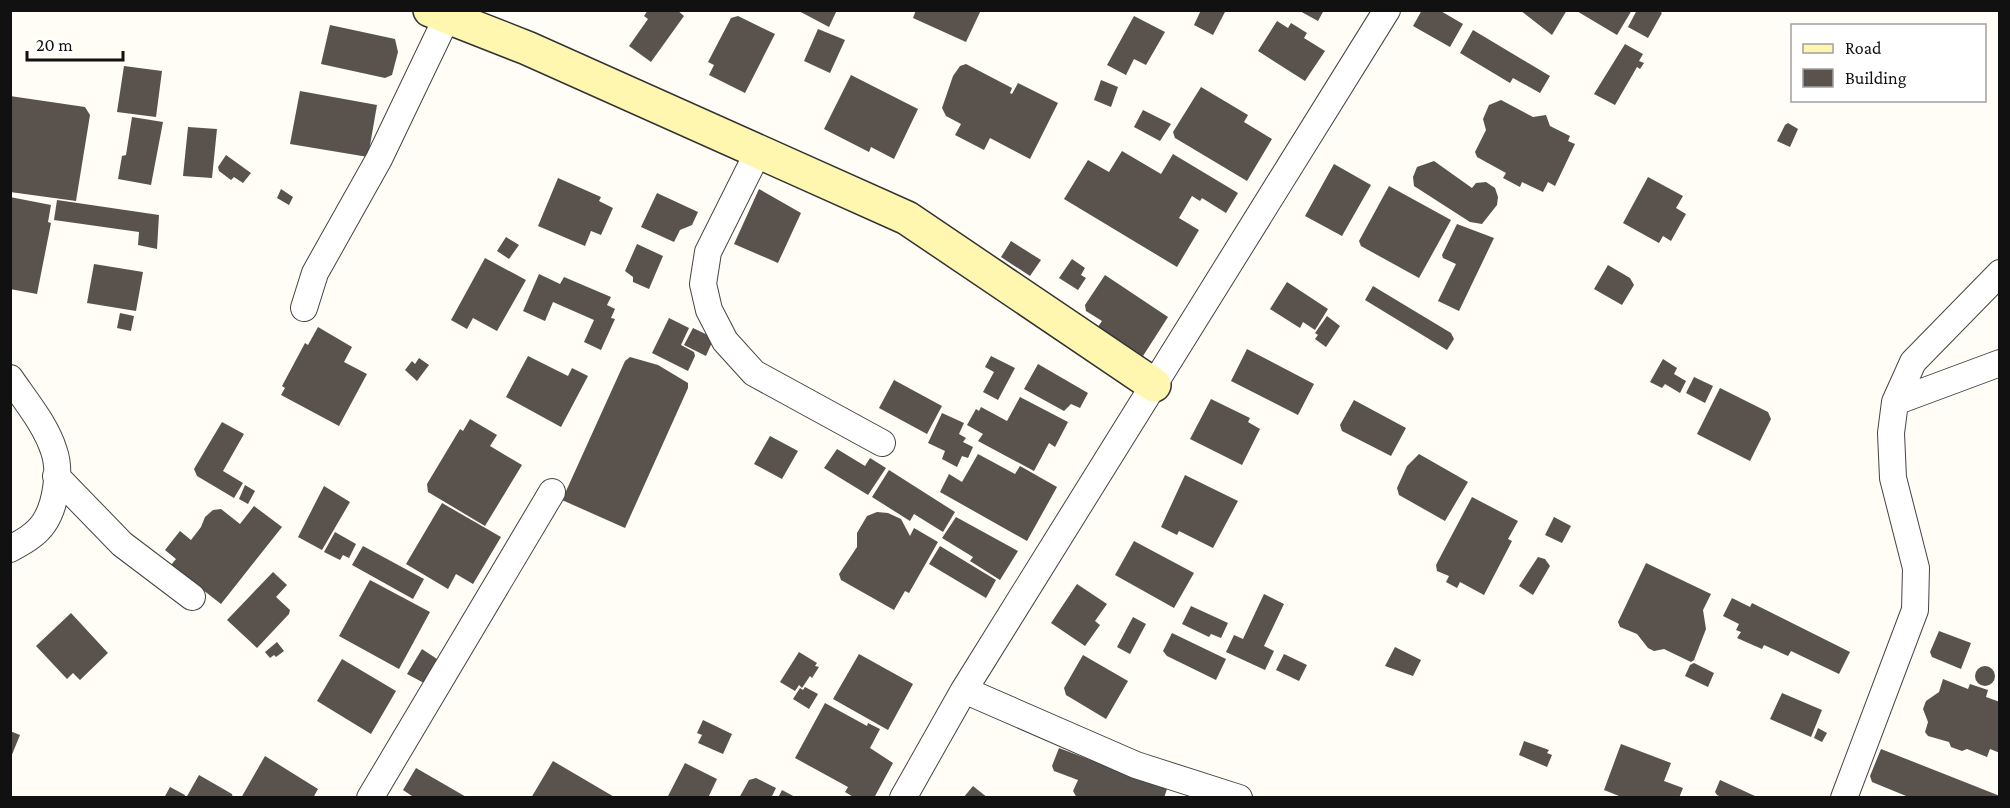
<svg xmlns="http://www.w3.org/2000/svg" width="2010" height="808" font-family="'Crimson Pro',serif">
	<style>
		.building { fill: #5a524d }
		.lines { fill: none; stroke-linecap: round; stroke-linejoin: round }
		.street-casing { stroke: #444; stroke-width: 28 }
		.secondary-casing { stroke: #333; stroke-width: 36 }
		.street { stroke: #fff; stroke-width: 26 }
		.secondary { stroke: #fff6b0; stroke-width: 33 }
	</style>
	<rect width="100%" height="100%" fill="#fffdf5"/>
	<path class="building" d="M648,10H677L684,16L651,62L629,46L648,19L644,16Z
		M797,10H837L829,27Z
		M916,10H981L966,42L913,18Z
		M1201,10H1226L1213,35L1194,25Z
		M1298,10H1324L1318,21Z
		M1422,10H1439L1463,24L1450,47L1413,26Z
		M1520,10H1567L1552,35Z
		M1575,10H1632L1617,35Z
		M1637,10H1657L1662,13L1648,38L1628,27Z
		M738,16L775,34L745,93L709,75L714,65L708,62L731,18Z
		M1134,16L1165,32L1146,65L1134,59L1126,75L1107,65Z
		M1277,21L1288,28L1291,23L1307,33L1304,38L1325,51L1305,81L1258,51Z
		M330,25L395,39L398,52L392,75L385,78L321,64Z
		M818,29L845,40L830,73L804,61Z
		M1473,30L1550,76L1540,93L1513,78L1510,83L1460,53Z
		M1625,44L1643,54L1639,61L1644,63L1640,69L1637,67L1615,105L1594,94Z
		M966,64L1012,88L1010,93L1012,94L1018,83L1058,103L1030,159L990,138L984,150L955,135L961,124L946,116L942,108L953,76L960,66Z
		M124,66L162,71L156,117L117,112Z
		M851,75L918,109L894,159L871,147L869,152L824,129Z
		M1101,80L1118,87L1111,107L1094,100Z
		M1201,87L1248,115L1244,122L1272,139L1247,181L1175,138L1173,132Z
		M300,91L377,105L368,157L290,144Z
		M10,96L85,107L90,115L76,201L10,192Z
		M1501,100L1533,117L1546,115L1550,126L1570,136L1568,141L1575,144L1555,186L1548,182L1543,192L1522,182L1520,187L1503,178L1506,173L1477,157L1475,152L1486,130L1483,119L1489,105Z
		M1143,110L1171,124L1160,141L1134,127Z
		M132,117L163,122L151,185L118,179L122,156L126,155Z
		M1788,123L1798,129L1790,147L1777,141L1785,125Z
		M188,127L217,129L212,178L183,176Z
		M1122,151L1161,174L1173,154L1238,193L1226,213L1202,198L1200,201L1192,196L1179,218L1199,230L1177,267L1064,199L1088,160L1109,172Z
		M226,155L251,173L243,183L234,177L231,180L219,171L218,167Z
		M1434,161L1472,188L1476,183L1486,182L1495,188L1498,197L1497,205L1482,224L1470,222L1414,186L1413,177L1417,167Z
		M1334,164L1371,185L1342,236L1305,216Z
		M1648,177L1683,196L1676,208L1686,214L1671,241L1663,236L1659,243L1623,223Z
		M558,178L601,197L599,201L613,208L601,235L591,231L585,246L538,226Z
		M1389,186L1451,220L1419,278L1361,246L1359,241Z
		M281,189L293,197L289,205L277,198Z
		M759,189L801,213L778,263L734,244Z
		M657,193L698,212L692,225L680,230L674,242L641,227Z
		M10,197L51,205L48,222L51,223L37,294L10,289Z
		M57,200L159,215L157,249L138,245L139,232L54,220Z
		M1457,224L1494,238L1459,311L1438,301L1456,264L1443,258L1442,255Z
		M506,237L519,245L509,259L497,251Z
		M1011,241L1041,260L1030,276L1001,257Z
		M637,244L663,256L649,289L633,282V277L625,271Z
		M485,258L526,280L497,331L473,318L467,329L451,320Z
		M1072,259L1085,268L1081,275L1086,278L1078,290L1059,278Z
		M94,264L143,272L136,311L87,303Z
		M1608,265L1630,278L1634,285L1622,305L1594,289Z
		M539,274L560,284L564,277L611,297L607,305L615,309L611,318L615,319L601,350L584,342L594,320L553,302L545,321L523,311Z
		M1105,275L1168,317L1143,356L1123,343L1120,347L1095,331L1102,321L1086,311L1085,305Z
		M1287,282L1328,309L1315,330L1303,322L1300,328L1270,309Z
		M1373,286L1451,333L1454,339L1447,350L1365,300Z
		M120,313L134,316L131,331L117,328Z
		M1327,316L1340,326L1326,347L1315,339L1318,335L1315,333Z
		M669,318L689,328L681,345L694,352L695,356L688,371L652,353Z
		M318,327L352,347L344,362L367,374L339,426L281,395L285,388L282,386L305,343L308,345Z
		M693,328L714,338L706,356L684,345Z
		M1247,349L1314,384L1298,415L1231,381Z
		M528,356L568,376L572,368L588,376L561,427L506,397Z
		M991,356L1015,368L998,400L983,392L994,372L985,367Z
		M630,357L658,365L688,383V388L625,528L562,500L625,361Z
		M419,358L429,365L417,381L405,370L412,361L415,364Z
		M1663,359L1677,368L1674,374L1686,381L1680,393L1665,384L1662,388L1650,382Z
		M1038,364L1088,393L1080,408L1071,404L1064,411L1024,389Z
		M1694,377L1713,386L1705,403L1686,393Z
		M894,380L942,406L927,434L879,408Z
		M1720,388L1768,412L1771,419L1750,461L1697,434Z
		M1020,397L1068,422L1055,447L1049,443L1034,471L978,441L983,434L967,425L976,409L979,411L981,407L1007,421Z
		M1211,399L1250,418L1248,422L1260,429L1242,465L1190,439Z
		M1354,400L1406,428L1391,456L1342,431L1340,425Z
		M942,413L964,423L959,434L966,438L963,442L973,447L968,458L962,456L957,467L942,459L945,451L928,443Z
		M470,419L497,435L490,446L522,465L485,526L428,492L427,484L460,429L463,431Z
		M222,422L244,434L223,471L243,483L234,498L197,476L194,469Z
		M770,436L798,451L782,479L754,464Z
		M837,449L865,466L870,458L886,468L868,495L824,468Z
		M978,454L1015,474L1020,466L1057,487L1027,541L940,492L949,474L962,482Z
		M1419,454L1468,482L1445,521L1399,495L1397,488L1407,466Z
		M889,470L955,512L943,532L914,514L910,521L872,497Z
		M1185,475L1238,501L1213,548L1179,531L1177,535L1161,527Z
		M245,485L255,491L248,504L239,499Z
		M324,486L350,502L322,550L298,537Z
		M1472,497L1518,521L1508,539L1512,541L1484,595L1460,582L1457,588L1446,582L1449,576L1437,571L1436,565Z
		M442,503L501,537L473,584L456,574L448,589L406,564Z
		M254,506L282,527L221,604L171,565L176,559L165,550L180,531L191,540L201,527L205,517L213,510L221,509L240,524Z
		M877,512L888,513L901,519L910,536L914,528L938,542L909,593L905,591L894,610L841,580L839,574L857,547V533L867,516Z
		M956,517L1018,551L1000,580L970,561L973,557L942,538Z
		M1554,517L1571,526L1562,543L1545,535Z
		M335,532L356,544L349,558L343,555L340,560L324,552Z
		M1134,541L1194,573L1174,608L1115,575Z
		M363,546L424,579L413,599L352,565Z
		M940,546L996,580L986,598L929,564Z
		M1538,557L1545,559L1550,566L1533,595L1519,586Z
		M1646,563L1711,594L1703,610L1706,629L1694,660L1691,662L1664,649L1654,651L1648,648L1637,634L1620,627L1618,622Z
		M273,572L287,585L276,597L290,610L289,614L257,648L227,620Z
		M370,580L430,612L399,669L339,636Z
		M1077,584L1107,604L1095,621L1100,625L1085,646L1051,623Z
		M1264,594L1284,604L1264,646L1274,651L1265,670L1226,652L1234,635L1243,639Z
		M1732,598L1750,607L1752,603L1850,652L1839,674L1791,651L1788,656L1764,645L1762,649L1737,638L1741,632L1736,630L1739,624L1723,616Z
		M1191,606L1228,623L1221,638L1211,634L1209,637L1182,624Z
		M71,613L108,653L80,680L73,673L67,679L36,646Z
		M1133,617L1146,624L1130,654L1117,647Z
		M1939,631L1971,643L1961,669L1932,657L1930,652Z
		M1172,633L1226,659L1216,680L1167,656L1163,651Z
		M277,642L284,651L276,657L274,655L270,658L265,652Z
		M1395,647L1421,660L1413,676L1385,666Z
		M422,649L440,661L424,683L407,674Z
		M799,652L817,663L815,666L819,667L812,678L810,676L802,688L799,685L795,691L780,682Z
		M859,654L913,684L888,730L833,699Z
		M1284,654L1307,665L1299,681L1276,670Z
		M1083,655L1128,681L1106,719L1066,695L1064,688Z
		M342,659L396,691L371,734L317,701Z
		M1694,663L1714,673L1708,687L1685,676L1690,665Z
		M1975 676a10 10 0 1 1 20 0a10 10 0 1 1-20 0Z
		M1943,679L1968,689L1970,684L1988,690L1986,697L2000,702V753L1990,749L1987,757L1967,749L1962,751L1951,747L1949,742L1928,736L1925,732L1928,722L1923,709L1926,701L1939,692Z
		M805,687L818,694L809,709L793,699L800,688L803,690Z
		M1782,693L1822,710L1811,737L1770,719Z
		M825,703L867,726L868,723L880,729L870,748L893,763L874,798H855L845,792L848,787L795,758Z
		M703,720L732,734L723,754L698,743L702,735L697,733Z
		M1818,728L1827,733L1822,742L1814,738Z
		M10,731L20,735L11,757H10Z
		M1524,741L1549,750L1547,753L1552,755L1547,767L1519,755Z
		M1621,744L1671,763L1664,781L1683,788L1679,798H1624L1604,790Z
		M1059,748L1167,789L1164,798H1077L1073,791L1078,780L1054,771L1052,766Z
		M1881,749L2000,796V798H1911L1872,782L1870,776Z
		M265,756L318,789L313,798H241Z
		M553,761L616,798H531Z
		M685,763L717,779L708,798H667Z
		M416,768L468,798H415L403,790Z
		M199,775L232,794L233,798H186Z
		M756,778L776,788L771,798H739L749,780Z
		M1720,780L1755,796L1754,798H1724L1717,795L1715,792Z
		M973,786L988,798H963Z
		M170,787L185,795L184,798H164Z
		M782,790L797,798H778Z"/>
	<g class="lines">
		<g class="street-casing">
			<path id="street" d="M758,152L708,252L703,284L709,310L725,341L754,373L882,443
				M304,308L315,273L379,159L447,17
				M10,378C25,400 46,425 54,451C61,471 56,505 44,523C36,535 23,542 10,549
				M1895,402L2000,363
				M56,476L122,544L192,597
				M964,690L1136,765L1239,798
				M370,798L552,492
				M903,798L964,690L1387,10
				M1844,798L1915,610L1916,568L1893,478L1891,433L1895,402L1913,362L2000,273"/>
		</g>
		<g class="secondary-casing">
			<path id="secondary" d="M430,10L527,48L907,218L1154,385"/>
		</g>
		<use href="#street" class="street"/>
		<use href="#secondary" class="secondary"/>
	</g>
	<rect width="2010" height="808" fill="none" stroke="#111111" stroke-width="24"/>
	<rect x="1791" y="24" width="195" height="78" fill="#ffffff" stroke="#a0a0a0" stroke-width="1.5"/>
	<rect x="1803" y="44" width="30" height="9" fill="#fff6b0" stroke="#a0a0a0" stroke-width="1.5"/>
	<text x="1845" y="54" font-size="18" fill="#111111">Road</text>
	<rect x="1803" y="69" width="30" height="18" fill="#5a524d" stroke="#a0a0a0" stroke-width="1.5"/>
	<text x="1845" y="84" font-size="18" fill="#111111">Building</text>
	<path d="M27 51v9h96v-9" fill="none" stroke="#111111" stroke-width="3"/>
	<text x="36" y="51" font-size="18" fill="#111111" stroke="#ffffff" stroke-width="4.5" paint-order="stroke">20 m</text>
</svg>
